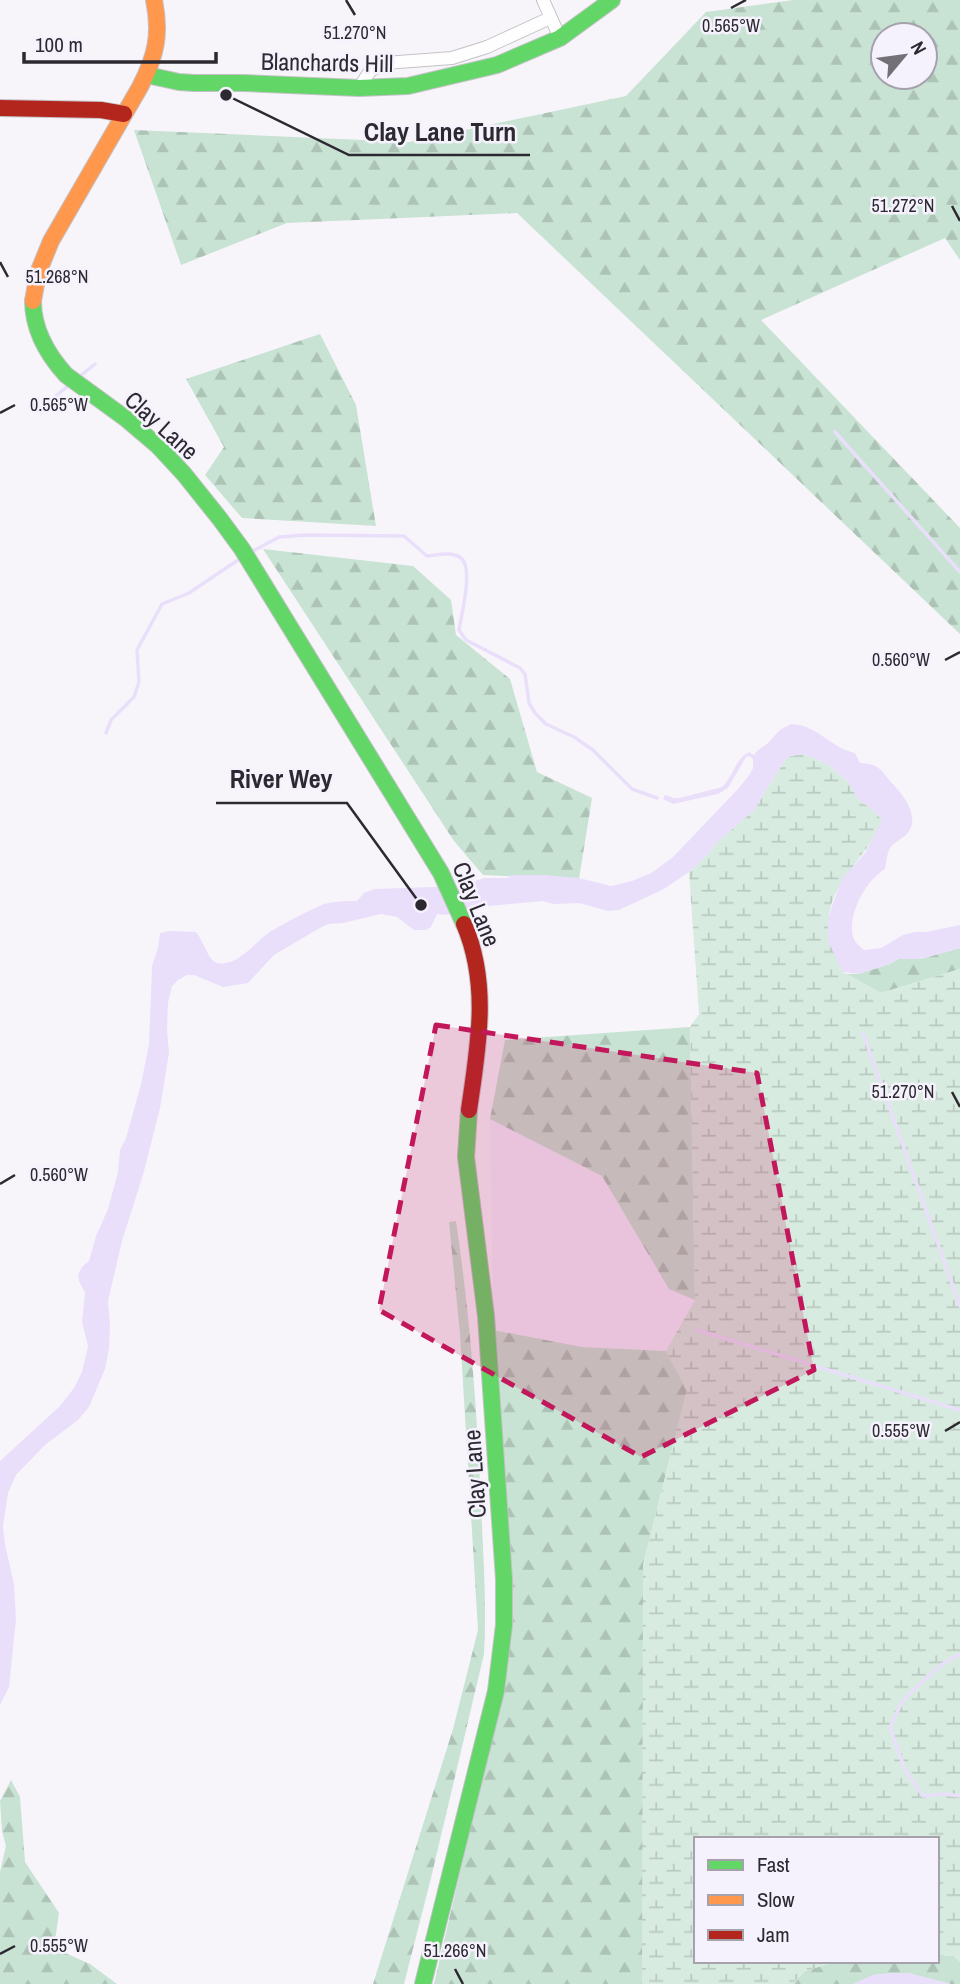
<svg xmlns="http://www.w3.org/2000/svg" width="960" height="1984" font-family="'Archivo Narrow',sans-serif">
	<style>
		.built { fill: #f3edfc }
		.forest { fill: url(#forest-firs); fill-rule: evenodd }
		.wetland { fill: url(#wetland-marsh) }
		.water { fill: #eadffb }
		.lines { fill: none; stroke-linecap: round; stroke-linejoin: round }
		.stream { stroke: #eadffb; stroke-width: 3.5 }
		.street-casing { stroke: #c4c2c7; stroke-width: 14 }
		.fast-casing { stroke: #c4c2c7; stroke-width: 18 }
		.slow-casing { stroke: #c4c2c7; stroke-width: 18 }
		.jam-casing { stroke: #c4c2c7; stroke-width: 18 }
		.street { stroke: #fefefe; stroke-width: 12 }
		.fast { stroke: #63d668; stroke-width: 16 }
		.slow { stroke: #ff974d; stroke-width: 16 }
		.jam { stroke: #b3261e; stroke-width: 16 }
		.marked { fill: #c2185b; fill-opacity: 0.2; stroke: #c2185b; stroke-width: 5; stroke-dasharray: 14 9; stroke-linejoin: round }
		.ticks { fill: none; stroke: #2c2930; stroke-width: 2.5 }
		.labels { text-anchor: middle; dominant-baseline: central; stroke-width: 5; stroke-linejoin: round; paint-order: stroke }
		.street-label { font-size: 24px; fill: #2c2930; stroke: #f6f2fd }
		.ticks-label { font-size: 18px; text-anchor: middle; fill: #2c2930; stroke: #f6f2fd; stroke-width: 5; stroke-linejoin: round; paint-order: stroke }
		.leader { fill: none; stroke: #2c2930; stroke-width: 2.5 }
		.callout-dot { fill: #2c2930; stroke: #f6f2fd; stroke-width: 2.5 }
		.callout-label { font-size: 26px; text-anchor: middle; font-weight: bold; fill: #2c2930; stroke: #f6f2fd; stroke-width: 5; stroke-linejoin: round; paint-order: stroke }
	</style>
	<defs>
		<pattern id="forest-firs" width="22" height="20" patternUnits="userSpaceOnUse" patternTransform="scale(1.75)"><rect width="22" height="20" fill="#c8e3d4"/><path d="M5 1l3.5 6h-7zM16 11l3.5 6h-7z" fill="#acc3b6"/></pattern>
		<pattern id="wetland-marsh" width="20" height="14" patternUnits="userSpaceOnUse" patternTransform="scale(1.75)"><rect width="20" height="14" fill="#d7ebe0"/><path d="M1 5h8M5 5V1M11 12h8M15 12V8" fill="none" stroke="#b9cac0"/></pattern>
	</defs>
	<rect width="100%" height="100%" fill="#f7f5fa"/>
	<path class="built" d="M490,1119L602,1176L669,1289L695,1300L666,1351L582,1347L493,1330Z"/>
	<path class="forest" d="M793,0H960V260L945,238L761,320L960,528V634L517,213L287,223L181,265L134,130L409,142L626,96L706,12ZM883,35H925V77H883Z
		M320,334L356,405L376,526L242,518L205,475L224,447L186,379Z
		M263,549L413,566L451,600L456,635L510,679L537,772L592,798L579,879L483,875L454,841Z
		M960,948V969L881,993L846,974H858L890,964L898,959H921Z
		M690,1027L695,1300L669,1289L602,1176L490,1119L505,1040Z
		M456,1221C470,1315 477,1409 481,1504C483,1554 487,1604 484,1654L431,1878L404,1984H373L453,1729L478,1630L460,1334L449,1222Z
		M493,1330L582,1347L666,1351L687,1390L643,1565V1984H434L506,1676L513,1615Z
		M11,1780L20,1797L25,1862L59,1913L54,1948L90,1964L117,1984H0V1872L6,1846L2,1831L0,1801Z
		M937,1956H954L960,1962V1984H950L908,1973H894L873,1975L854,1984H792L805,1971L838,1961H937Z"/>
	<path class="wetland" d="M804,754L828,764L849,783L858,799L872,809L882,820C871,854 829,883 829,920C828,932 839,959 843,972L881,993L960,969V1962L954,1956H937V1839H696V1961H838L805,1971L792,1984H642L643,1565L687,1390L666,1351L695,1300L690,1027L699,1014L689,872L708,854L716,843L754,810L785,760L790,756Z"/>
	<path class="water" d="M792,724C817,725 831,748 855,753L860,763C879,764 880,769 891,782C902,794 922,816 907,834C902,839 894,842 890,848C887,854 886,863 885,869C866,880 847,915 853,937C855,943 860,946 864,950L881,948L903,935L915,932H926L960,925V948L921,959H898L890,964L858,974L843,972L828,941V920L832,906L842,879L865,853L882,820L872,809L858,799L849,783L828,764L804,754L790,756L785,760L754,810L716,843L708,854L689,872L664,889L619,910L608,911L579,903L553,904L543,901L478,907L446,915L437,914L431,927L426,930H414L397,917L381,914L343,923L328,924L318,929L274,955L248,983L223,987L194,975H187L178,980L172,986L168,1003L167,1029L169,1053L160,1108L143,1175L122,1241L108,1301L110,1325L109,1349L105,1369L89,1407L78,1420L45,1445L16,1475L8,1493L3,1526L5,1544L14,1584L16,1619L9,1687L0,1705V1461L60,1406L74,1388L82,1372L88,1346L82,1322L85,1293L79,1281L78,1275L82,1267L89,1261L96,1236L108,1209L118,1172L120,1150L126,1138L141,1084L149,1044L152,966L158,948L160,933L170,931L196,932C203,940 208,960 217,963C236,967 254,944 267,934C278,926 312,909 324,904C335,901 346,901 357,901L364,893L374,889L461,886L484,878H508L511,875H545L579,878L611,886L632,881L651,873L672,858L738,789L750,774L753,768V759L749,756L746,757L728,788L718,794L673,804L663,799L665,795L674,798H679L722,787C733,777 735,759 749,752L754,755C758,749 763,747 768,743C778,733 777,730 792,724Z
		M893,1973H908L950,1984H854L873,1975Z"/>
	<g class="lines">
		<path class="stream" d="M79,377L95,364
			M56,396L70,384
			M835,432L960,572
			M251,552L279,537L306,535L404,536L427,556C437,555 452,551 461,558C474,568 461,616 459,630L466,640L520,668L525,674L529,703L535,713L546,724L574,737L593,750L632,789L657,798
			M106,733L111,720L134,697L139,682L137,650L162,604L189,593L241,558
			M863,1033L960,1306
			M697,1330L960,1410
			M960,1654L941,1665L903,1700L890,1727L905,1770L923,1796L945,1794L960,1796"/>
		<g class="street-casing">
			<path id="street" d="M543,0L560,38
				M359,88L370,71L385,63L452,58L487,47L550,18"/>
		</g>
		<g class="fast-casing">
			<path id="fast" d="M147,75L179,82L194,83H244L359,88L408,86L497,65L560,38L612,0
				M33,301C33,330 47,354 66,375L125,418L158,446L184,474L220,519L242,549L441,873L464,924
				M423,1984L496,1691L504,1625V1579L486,1316L466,1157L469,1110"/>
		</g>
		<g class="slow-casing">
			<path id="slow" d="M33,301L38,273L51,241L140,87C156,56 161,34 154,0"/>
		</g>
		<g class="jam-casing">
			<path id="jam" d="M0,108L101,110L124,114
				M464,924C490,985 478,1047 469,1110"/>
		</g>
		<use href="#street" class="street"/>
		<use href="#fast" class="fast"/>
		<use href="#slow" class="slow"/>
		<use href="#jam" class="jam"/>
	</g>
	<path class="marked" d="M436,1025L757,1073L814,1370L641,1457L379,1310Z"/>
	<path class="ticks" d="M346,0L355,15M731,8L746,0M952,206L960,221M0,262L8,277M0,413L15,405M945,660L960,652M952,1092L960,1107M0,1184L15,1175M945,1431L960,1422M0,1954L15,1946M455,1969L463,1984"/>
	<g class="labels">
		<g class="street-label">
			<text transform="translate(327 62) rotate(1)">Blanchards Hill</text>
			<text transform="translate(162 425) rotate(42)">Clay Lane</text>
			<text transform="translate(477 904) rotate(68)">Clay Lane</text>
			<text transform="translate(474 1474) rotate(-94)">Clay Lane</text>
		</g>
	</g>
	<g class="ticks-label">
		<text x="731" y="32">0.565°W</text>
		<text x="355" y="39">51.270°N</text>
		<text x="903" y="212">51.272°N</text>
		<text x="57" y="283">51.268°N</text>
		<text x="59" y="411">0.565°W</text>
		<text x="901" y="666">0.560°W</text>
		<text x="903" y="1098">51.270°N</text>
		<text x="59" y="1181">0.560°W</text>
		<text x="901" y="1437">0.555°W</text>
		<text x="59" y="1952">0.555°W</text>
		<text x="455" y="1957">51.266°N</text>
	</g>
	<path class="leader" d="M226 95L349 155H530M421 905L347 803H216"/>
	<g class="callout-dot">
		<circle cx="226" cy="95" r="7"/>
		<circle cx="421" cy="905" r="7"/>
	</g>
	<g class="callout-label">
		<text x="440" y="141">Clay Lane Turn</text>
		<text x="281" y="788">River Wey</text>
	</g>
	<rect x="694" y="1837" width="245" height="126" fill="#f6f2fd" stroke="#a5a2ab" stroke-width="2"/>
	<rect x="708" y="1860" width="35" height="10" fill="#63d668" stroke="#a5a2ab" stroke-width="2"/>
	<text x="757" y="1872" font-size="21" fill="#2c2930">Fast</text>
	<rect x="708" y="1895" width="35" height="10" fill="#ff974d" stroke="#a5a2ab" stroke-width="2"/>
	<text x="757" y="1907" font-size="21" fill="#2c2930">Slow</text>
	<rect x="708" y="1930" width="35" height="10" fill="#b3261e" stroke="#a5a2ab" stroke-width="2"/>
	<text x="757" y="1942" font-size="21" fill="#2c2930">Jam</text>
	<g transform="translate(904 56) rotate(61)"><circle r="33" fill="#f6f2fd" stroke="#a5a2ab" stroke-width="2"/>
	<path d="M0-5L12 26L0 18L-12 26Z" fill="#737077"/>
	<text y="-10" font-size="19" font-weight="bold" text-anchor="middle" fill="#2c2930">N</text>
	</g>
	<path d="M24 52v10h192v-10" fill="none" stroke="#2c2930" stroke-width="3.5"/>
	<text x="35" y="52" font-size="21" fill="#2c2930" stroke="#f6f2fd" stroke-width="5" paint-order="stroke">100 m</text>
</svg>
